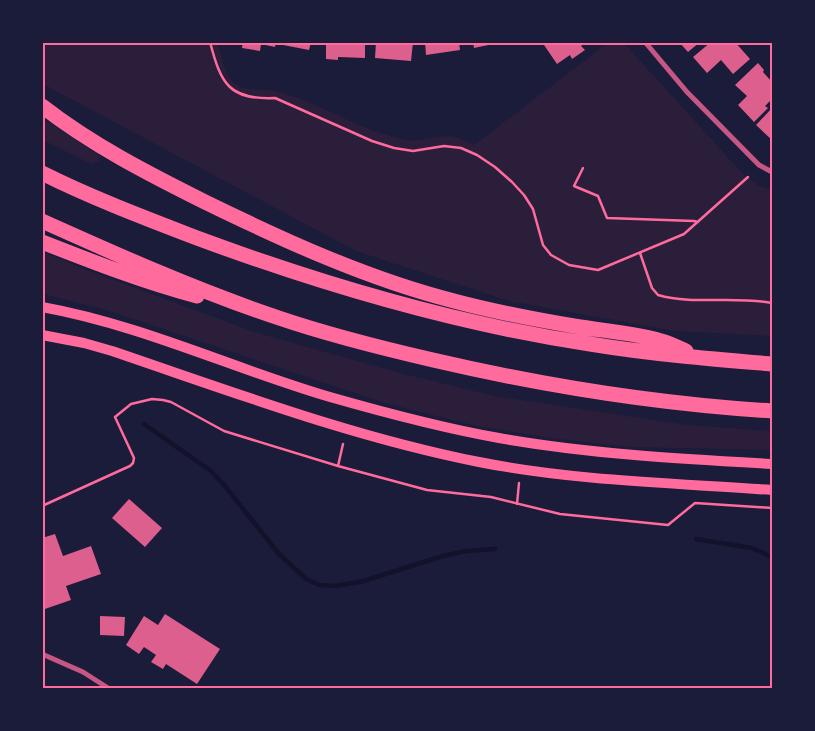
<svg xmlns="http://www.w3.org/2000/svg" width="815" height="731" font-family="'Nunito Sans',sans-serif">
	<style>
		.green { fill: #2a1e3b }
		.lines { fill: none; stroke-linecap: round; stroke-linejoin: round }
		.stream { stroke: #12122b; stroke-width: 4.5 }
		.building { fill: #dd5f8e }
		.path { stroke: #ff6b9d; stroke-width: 2.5 }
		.minor { stroke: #c65784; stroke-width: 5 }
		.secondary { stroke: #ff6b9d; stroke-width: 10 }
		.motorway { stroke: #ff6b9d; stroke-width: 15 }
		.neatline { fill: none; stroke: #ff6b9d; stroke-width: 2 }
	</style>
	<rect width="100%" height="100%" fill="#1b1b3a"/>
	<path class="green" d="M42,43H218C222,57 224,78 239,86C250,92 264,88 276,91C322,103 361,132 408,140C422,142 435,136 449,136C458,137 467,141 474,145L608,43H624L743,174L759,186L772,189V336L674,331L509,301L356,251L43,84Z
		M42,118L100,156L99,161L91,164L43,140Z
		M43,252L87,270L254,332L400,373L495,396L687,425L772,431V450L629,447L550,438L476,426L385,403L107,310L43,294Z"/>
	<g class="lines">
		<path class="stream" d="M144,424L211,471L225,486L278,553L306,579L320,585L335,586L360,582L443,556L466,551L495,549
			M696,539L752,548L772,557"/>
	</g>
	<path class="building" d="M243,42H276L275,47L261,44L260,51L242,48Z
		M283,42H311L309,50L283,45Z
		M326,42H365V58L338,57V60L326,59Z
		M376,42H413L411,61L375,58Z
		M425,42H459L460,50L426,55Z
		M473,42H498V43L474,48Z
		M548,42H586L581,46L585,50L572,59L570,55L557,64L544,45Z
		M679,42H700L688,52Z
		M711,42H735L750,59L733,74L721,60L707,73L693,57Z
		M758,63L764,70L763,72L772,82V99L765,106L768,108L754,122L738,105L747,96L735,85Z
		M772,108V140L756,125Z
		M129,499L162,528L145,547L112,518Z
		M55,534L63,556L91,546L101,574L66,586L71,600L42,610V538Z
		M165,614L220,649L197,684L166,664L163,669L151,662L156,655L144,647L139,654L126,645L144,616L158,625Z
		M100,616L125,617L124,636L100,635Z"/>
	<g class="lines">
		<path class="path" d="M210,42C221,84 229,100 275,98L372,141L394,148L413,151L444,146L461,148L477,155L495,167L512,182L524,195L533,209L543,245L551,255L569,265L598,270L684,234L748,177
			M583,168L574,186L598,196L607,218L694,221L698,222
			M640,253L652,288L658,295C693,305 736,296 772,303
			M338,466L343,444
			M517,504L519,483
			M42,506L130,466L133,463L134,458L115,417L131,404L152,399L163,400L171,402L224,431L338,466L427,490L491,497L560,514L668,525L695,503L772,508"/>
		<path class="minor" d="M645,42L687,92L759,165L772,172
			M42,654L83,672L108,688"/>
		<path class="secondary" d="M42,307C142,325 234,369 330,397C386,413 442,428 499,438C589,454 681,459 772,464
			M42,335L84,343L112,351C233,392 353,437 479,462C575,481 675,483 772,490"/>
		<path class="motorway" d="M42,106C92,145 149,174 205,202C285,241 368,279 454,301C495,312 538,320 580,327C606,331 633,333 658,340C668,342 677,347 686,351
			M42,173C92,198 145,218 197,238C324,285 456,324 590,344C651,354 712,359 772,364
			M42,221C120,256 198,291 279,318C329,335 381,348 433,360C545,386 658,404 772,411
			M42,242C93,262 144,282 197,296"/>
	</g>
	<rect width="815" height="731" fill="none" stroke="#1b1b3a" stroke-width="88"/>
	<rect x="44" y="44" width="727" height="643" class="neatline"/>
</svg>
